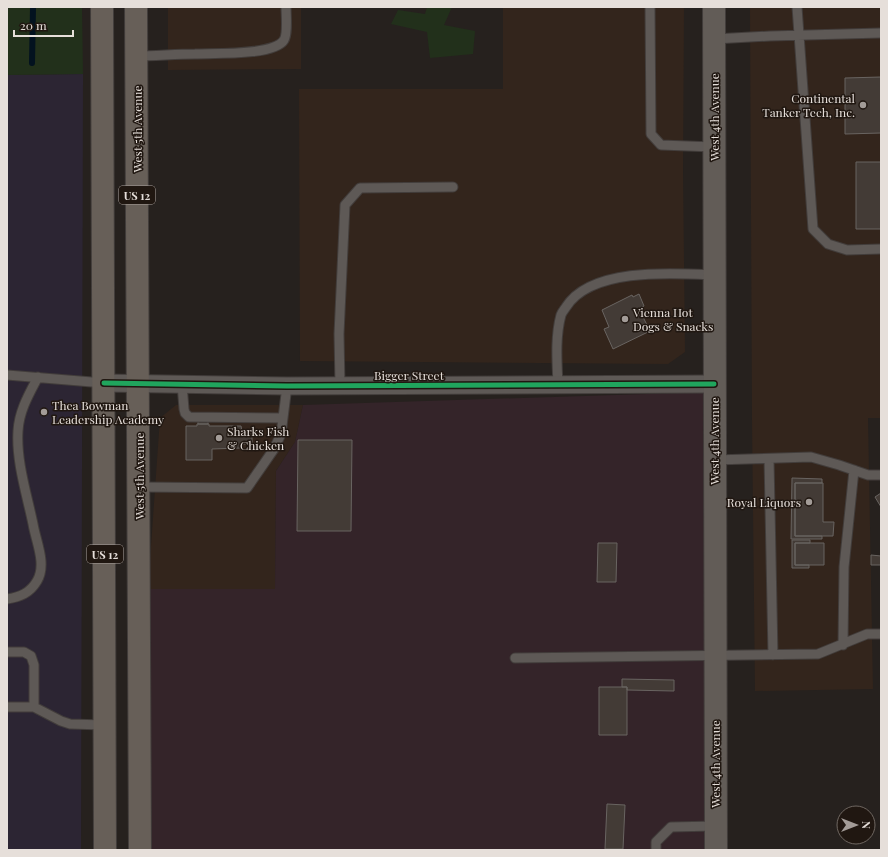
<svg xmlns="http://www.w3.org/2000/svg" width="888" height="857" font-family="'Playfair Display',serif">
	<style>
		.built { fill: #33251c }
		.industrial { fill: #342429 }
		.education { fill: #2c2533 }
		.green { fill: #22301b }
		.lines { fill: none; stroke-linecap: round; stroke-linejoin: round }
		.stream { stroke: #03121f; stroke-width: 6 }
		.building { fill: #433b36; stroke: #696461 }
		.lane-casing { stroke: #423d3b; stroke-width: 11 }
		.street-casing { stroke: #423d3b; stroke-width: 19 }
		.secondary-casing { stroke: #423d3b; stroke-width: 24 }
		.primary-casing { stroke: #423d3b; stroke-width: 24 }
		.lane { stroke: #5e5956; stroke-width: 9 }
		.street { stroke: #5e5956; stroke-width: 17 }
		.secondary { stroke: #625c57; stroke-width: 22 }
		.primary { stroke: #675f58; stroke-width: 22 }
		.cycleway-casing { stroke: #201711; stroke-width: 8 }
		.cycleway { stroke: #20a55d; stroke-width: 5 }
		.poi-dot { fill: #a39c98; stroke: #201711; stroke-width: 1.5 }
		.labels { text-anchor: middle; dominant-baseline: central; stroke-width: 3; stroke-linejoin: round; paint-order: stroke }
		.shield { fill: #201711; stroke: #aba39e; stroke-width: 1 }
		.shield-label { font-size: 11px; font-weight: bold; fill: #e6dfda }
		.poi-label { font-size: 12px; fill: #e6dfda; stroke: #201711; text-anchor: start }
		.street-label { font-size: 12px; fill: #e6dfda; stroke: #201711 }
	</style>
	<rect width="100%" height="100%" fill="#26211e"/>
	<path class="built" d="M168,7H301V69L168,70Z
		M503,7H684L683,171L685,352L668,364L300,361L299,89H503Z
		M750,7H881V418H868L873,689L755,691L752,420Z
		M176,405H303L295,442L276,471L275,589H148L160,418Z"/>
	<path class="industrial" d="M708,392L711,850H146L148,589H275L276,471L295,442L303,405Z"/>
	<path class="education" d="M83,74L81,850H7V75Z"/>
	<path class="green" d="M7,7H82L83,74L7,75Z
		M427,7H452L444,25L475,31L473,54L430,58L427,32L391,24L398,10L425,14Z"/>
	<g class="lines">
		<path class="stream" d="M32,63L33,7"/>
	</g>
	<path class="building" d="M881,77V133L845,134V78Z
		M856,162H881V229H856Z
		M639,294L644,306L639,309L650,331L613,349L604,329L609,327L602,310L632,295L633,297Z
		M198,420H208V424H198Z
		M197,424H209V426H241L242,431H252V444H242V448L212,449V460H186V426H197Z
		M298,440H352L351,531H297Z
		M792,478L822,479V483H795V536H822V539H791Z
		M795,483H823V522H834L833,536H795Z
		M881,493V507L875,497Z
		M792,540H810V543H795V565H809V568H792Z
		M598,543H617L616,582H597Z
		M795,543H824V565H795Z
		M871,555L881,556V565H871Z
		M622,679L674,680V691L627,690V687H622Z
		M599,687H627V735H599Z
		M607,804L625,805L623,849H605Z"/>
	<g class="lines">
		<g class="lane-casing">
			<path id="lane" d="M650,7L651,134L661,145L714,147
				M797,7L813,229L828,244L847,250L881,249
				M714,39L770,36L881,33
				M136,56C156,56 175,54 195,54C212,53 274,56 284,40C288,34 286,15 286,7
				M7,375L104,383
				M182,384L184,409L185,413L189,417L283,418
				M340,385L339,334L345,205L360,188L453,187
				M558,385C557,362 555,337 561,315C562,312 564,310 566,307C591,267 673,273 714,275
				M769,459L773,655
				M715,460L811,457L839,465L868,475H881
				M139,487L247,488L274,449L281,434L287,386
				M7,599C20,597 30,593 37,581C47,564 36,542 33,524C27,495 16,461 18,431C19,411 29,394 38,377
				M843,645L844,567L854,470
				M7,652H24L31,656L34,665V707H7
				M515,658L818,654L867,634H881
				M34,707L61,721L70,724L104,725
				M656,850V842L671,827L715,826"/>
		</g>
		<g class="street-casing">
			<path id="street" d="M104,383L287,386L714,384"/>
		</g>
		<g class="secondary-casing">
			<path id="secondary" d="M714,7L716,850"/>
		</g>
		<g class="primary-casing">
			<path id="primary" d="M102,7L105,850
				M136,7L140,850"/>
		</g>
		<use href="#lane" class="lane"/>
		<use href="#street" class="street"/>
		<use href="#secondary" class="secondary"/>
		<use href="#primary" class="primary"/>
		<g class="cycleway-casing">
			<path id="cycleway" d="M104,383L287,386L714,384"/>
		</g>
		<use href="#cycleway" class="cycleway"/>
	</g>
	<g class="poi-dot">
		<circle cx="863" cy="105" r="4"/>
		<circle cx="625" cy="319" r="4"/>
		<circle cx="44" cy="412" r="4"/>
		<circle cx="219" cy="438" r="4"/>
		<circle cx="809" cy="502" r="4"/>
	</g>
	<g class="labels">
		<g class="shield">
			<rect x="119" y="186" width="36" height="18" rx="3"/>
			<rect x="87" y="545" width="36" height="18" rx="3"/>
		</g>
		<g class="shield-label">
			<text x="137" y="195">US 12</text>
			<text x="105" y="554">US 12</text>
		</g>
		<g class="poi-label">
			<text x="855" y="98" text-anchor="end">Continental<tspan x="855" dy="14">Tanker Tech, Inc.</tspan></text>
			<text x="633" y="312">Vienna Hot<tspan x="633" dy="14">Dogs &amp; Snacks</tspan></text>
			<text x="52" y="405">Thea Bowman<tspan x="52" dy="14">Leadership Academy</tspan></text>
			<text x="227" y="431">Sharks Fish<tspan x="227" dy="14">&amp; Chicken</tspan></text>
			<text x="801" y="502" text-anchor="end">Royal Liquors</text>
		</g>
		<g class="street-label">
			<text transform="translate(714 117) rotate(-90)">West 4th Avenue</text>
			<text transform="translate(137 129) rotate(-90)">West 5th Avenue</text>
			<text x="409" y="375">Bigger Street</text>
			<text transform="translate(714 441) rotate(-90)">West 4th Avenue</text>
			<text transform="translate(139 476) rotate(-90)">West 5th Avenue</text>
			<text transform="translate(715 764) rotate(-90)">West 4th Avenue</text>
		</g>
	</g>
	<rect width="888" height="857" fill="none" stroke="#e6dfda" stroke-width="16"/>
	<g transform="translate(856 825) rotate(90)"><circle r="19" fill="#201711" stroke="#6f6761"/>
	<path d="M0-3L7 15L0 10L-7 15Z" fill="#a39c98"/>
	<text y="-6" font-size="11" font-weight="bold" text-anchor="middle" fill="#e6dfda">N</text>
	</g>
	<path d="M14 30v6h59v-6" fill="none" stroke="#e6dfda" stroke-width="2"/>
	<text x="20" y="30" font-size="12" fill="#e6dfda" stroke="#201711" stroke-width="3" paint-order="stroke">20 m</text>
</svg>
